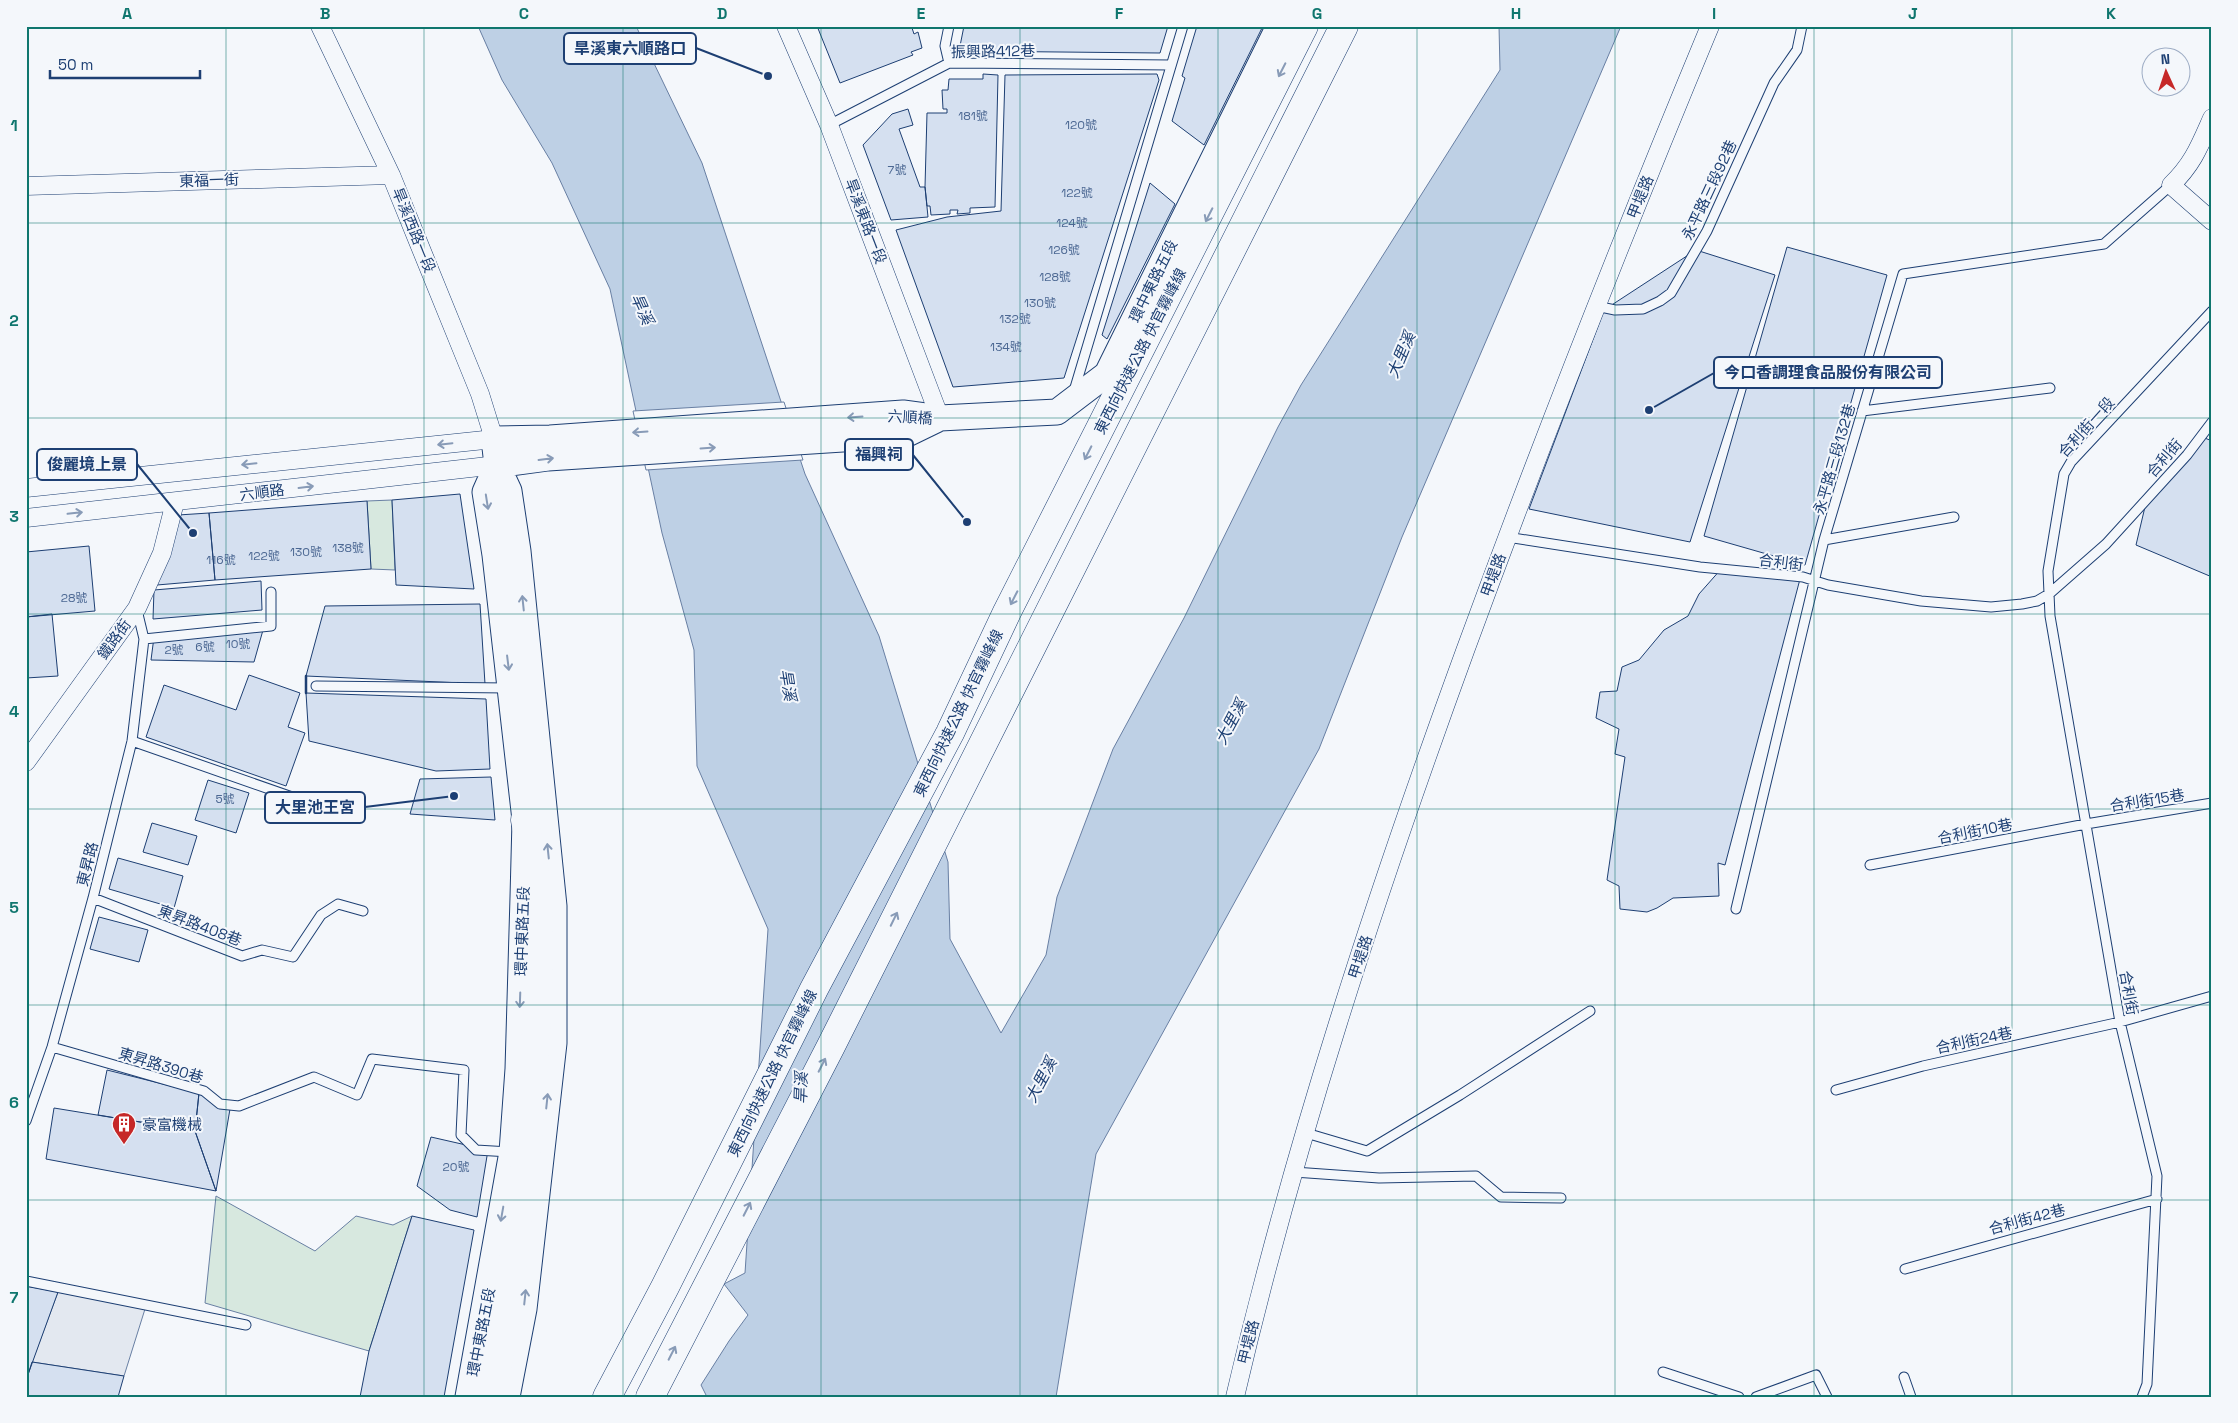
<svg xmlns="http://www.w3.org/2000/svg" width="2238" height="1423" font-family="'Space Grotesk','Noto Sans TC',sans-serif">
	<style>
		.green { fill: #d7e8df; stroke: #687fa3 }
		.parking { fill: #e3e8f0; stroke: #687fa3 }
		.water { fill: #bed0e5; stroke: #687fa3 }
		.pier { fill: #f4f7fb; stroke: #687fa3 }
		.building { fill: #d5e0f0; stroke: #1d3f73 }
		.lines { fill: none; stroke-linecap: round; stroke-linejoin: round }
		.lane-casing { stroke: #1d3f73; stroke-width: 11 }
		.street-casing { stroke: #1d3f73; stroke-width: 19 }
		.secondary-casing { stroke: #1d3f73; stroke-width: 27 }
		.highway-casing { stroke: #1d3f73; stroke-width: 29 }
		.lane { stroke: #f4f7fb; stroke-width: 9 }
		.street { stroke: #f4f7fb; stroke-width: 18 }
		.secondary { stroke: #f4f7fb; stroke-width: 25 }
		.highway { stroke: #f4f7fb; stroke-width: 28 }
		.wall { stroke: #1d3f73; stroke-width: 2.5 }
		.oneway { stroke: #889bb7 }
		.grid { fill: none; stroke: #0f766e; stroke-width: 1; stroke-opacity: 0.55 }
		.labels { text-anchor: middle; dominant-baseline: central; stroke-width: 4; stroke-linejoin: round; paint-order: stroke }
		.number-label { font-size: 12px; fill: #4b6792 }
		.street-label { font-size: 15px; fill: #1d3f73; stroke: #f4f7fb }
		.poi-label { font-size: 15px; fill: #1d3f73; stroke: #f4f7fb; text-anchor: start }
		.water-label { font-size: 16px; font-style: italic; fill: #1d3f73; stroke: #f4f7fb }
		.leader { fill: none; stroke: #1d3f73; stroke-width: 2 }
		.callout-dot { fill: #1d3f73; stroke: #f4f7fb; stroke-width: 2 }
		.callout { fill: #f4f7fb; stroke: #1d3f73; stroke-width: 2 }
		.callout-label { font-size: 16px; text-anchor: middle; font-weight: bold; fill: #1d3f73 }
		.neatline { fill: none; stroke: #0f766e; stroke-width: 2 }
		.grid-label { font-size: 16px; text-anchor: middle; font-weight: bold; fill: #0f766e }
	</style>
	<rect width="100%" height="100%" fill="#f4f7fb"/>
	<path class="green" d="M392,500L395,570L371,569L367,501Z
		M216,1196L315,1251L356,1216L393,1225L412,1216L369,1351L205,1303Z"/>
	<path class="parking" d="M58,1292L145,1309L124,1376L32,1362Z"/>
	<path class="water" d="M478,26H636L702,163L805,474L879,636L948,862L950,939L1001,1033L1046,955L1057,897L1113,749L1184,618L1278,427L1301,385L1500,70L1499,26H1621L1402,537L1319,749L1096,1154L1056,1397H707L701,1385L729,1341L748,1315L724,1284L745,1273L768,929L697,766L694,650L662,533L610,289L552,163L502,80Z"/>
	<path class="pier" d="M784,402L803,460L646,470L633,411Z"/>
	<path class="building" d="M817,26H916L912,28L914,34L918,32L922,48L911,52L913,55L840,83Z
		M964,26H1168L1160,53L959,51Z
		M1197,26H1263L1204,145L1172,121L1185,78L1182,76Z
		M983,74L998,75L995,207L970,208V213L957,214L958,210H950V214L931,215L930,206H927L925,187L927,113H947V109H943L942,90H948L949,79H983Z
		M1157,74L1159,80L1064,378L953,387L896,230L947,217L1001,211L1005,75Z
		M908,109L913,125L899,129L920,187H925L928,217L891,220L863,145L892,114Z
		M1150,183L1175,204L1107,339L1102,335Z
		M1787,247L1887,275L1805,565L1704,536Z
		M1696,250L1775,275L1690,542L1529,509L1604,310Z
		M2200,436L2212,441V577L2136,545L2148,494Z
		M460,494L474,589L396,585L392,500Z
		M367,501L371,569L215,580L209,513Z
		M209,513L215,580L157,585L178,515Z
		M89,546L95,611L26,617V552Z
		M1722,568L1800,579L1725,865L1718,863L1719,896L1673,898L1657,908L1647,912L1620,909L1619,886L1607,880L1625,757L1615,754L1619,729L1596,718L1600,692L1617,691L1622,667L1639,660L1664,630L1688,616L1699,594Z
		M261,581L262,610L153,619L154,590Z
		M480,604L485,684L306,676L325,606Z
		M52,614L58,676L26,678V617Z
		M263,630L254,662L151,660L154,637Z
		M249,675L300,693L288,727L305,733L286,786L146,737L164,685L236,710Z
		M306,693L486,699L490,769L436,771L309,741Z
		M491,777L495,820L410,814L420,779Z
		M208,780L249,793L236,833L195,820Z
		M152,823L197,836L188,865L143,852Z
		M118,858L183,876L174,908L109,889Z
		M99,917L148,930L139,962L90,949Z
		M107,1070L199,1093L195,1131L98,1115Z
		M199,1093L230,1109L216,1191L195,1131Z
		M54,1108L195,1131L216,1191L46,1159Z
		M431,1137L488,1150L477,1217L450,1210L417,1186Z
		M412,1216L474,1230L444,1397H360L369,1351Z
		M26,1286L58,1292L26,1380Z
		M32,1362L124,1376L118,1397H26V1381Z"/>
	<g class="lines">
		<g class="lane-casing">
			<path id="lane" d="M949,63L945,46L949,26
				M829,125L949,63L1171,65
				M1596,306L1615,310L1643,309L1660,301L1671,293L1707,231L1774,83L1797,50L1802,26
				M1074,391L1183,26
				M1862,411L2050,388
				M1507,537L1700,567L1803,577L1828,585L1921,601L1991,607L2022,604L2037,601L2049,594L2106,544L2187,455L2212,422
				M1824,540L1954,517
				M144,639L271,626V592
				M316,686L508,688
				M132,741L295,798
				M1870,865L2086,824L2212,803
				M93,898L242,956L262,950L293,957L321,915L338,904L363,911
				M1736,909L1824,540L1903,274L2104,244L2171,185
				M52,1047L204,1091L220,1104L239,1106L314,1077L357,1095L372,1059L464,1070L461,1135L476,1150L510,1152
				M1836,1090L1923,1066L2120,1022L2212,996
				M26,1121L52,1047L93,898L132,741L144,639L137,610
				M1306,1133L1367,1151L1460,1095L1590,1011
				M1294,1172L1379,1178L1476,1176L1501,1197L1561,1198
				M1905,1269L2157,1199
				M26,1281L246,1325
				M1663,1372L1739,1397
				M1904,1377L1911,1397
				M1756,1397L1816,1375L1827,1397
				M2142,1397L2147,1384L2157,1176L2120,1022L2050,616L2048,571L2064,474L2071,462L2212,311"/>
		</g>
		<g class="street-casing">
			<path id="street" d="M786,26L829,125L940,418
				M2212,118C2200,145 2193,164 2171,185L2212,221
				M26,186L391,175
				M26,488L494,439L480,394L391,175L320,26
				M26,518L497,465
				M26,762L137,608L162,553L175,502
				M1235,1397C1294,1144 1376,895 1465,651C1542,441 1624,233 1710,26"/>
		</g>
		<g class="secondary-casing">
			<path id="secondary" d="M468,1397L512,1152L518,1069L523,897L525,820L495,555L485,492L497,465L494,439L550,438L903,413L940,418L1057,412L1107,374L1279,26
				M507,1397L524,1309L554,1043V906L518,551L509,491L497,465L548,458L905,435L940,418"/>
		</g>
		<g class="highway-casing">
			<path id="highway" d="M492,1397L505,1322L527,1149L538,1008L539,894L525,820
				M607,1397L665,1287L814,989L950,733L1007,612L1304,26
				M650,1397L831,1046L1344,26"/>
		</g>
		<use href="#lane" class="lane"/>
		<use href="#street" class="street"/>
		<use href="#secondary" class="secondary"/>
		<use href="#highway" class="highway"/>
		<path class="wall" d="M306,693V676"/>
	</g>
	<defs><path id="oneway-shaft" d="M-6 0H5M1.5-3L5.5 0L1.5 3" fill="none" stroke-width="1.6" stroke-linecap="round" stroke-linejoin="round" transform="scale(1.25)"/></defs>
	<g class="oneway">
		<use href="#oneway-shaft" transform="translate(1282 70) rotate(117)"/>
		<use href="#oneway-shaft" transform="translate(1209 215) rotate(117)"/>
		<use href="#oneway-shaft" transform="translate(855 417) rotate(176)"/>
		<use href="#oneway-shaft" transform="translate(640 432) rotate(176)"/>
		<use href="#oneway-shaft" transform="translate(445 444) rotate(174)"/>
		<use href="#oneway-shaft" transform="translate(708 448) rotate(-4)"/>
		<use href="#oneway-shaft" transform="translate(1088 453) rotate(117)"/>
		<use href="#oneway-shaft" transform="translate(546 459) rotate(-7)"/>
		<use href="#oneway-shaft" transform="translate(249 464) rotate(174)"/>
		<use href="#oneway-shaft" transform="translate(306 487) rotate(-7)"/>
		<use href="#oneway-shaft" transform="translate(487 502) rotate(81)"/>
		<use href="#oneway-shaft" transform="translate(75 513) rotate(-6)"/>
		<use href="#oneway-shaft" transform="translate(1014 598) rotate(117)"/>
		<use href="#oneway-shaft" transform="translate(523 603) rotate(-96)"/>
		<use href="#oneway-shaft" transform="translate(508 663) rotate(83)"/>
		<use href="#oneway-shaft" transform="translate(548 851) rotate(-96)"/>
		<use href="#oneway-shaft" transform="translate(894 919) rotate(-64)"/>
		<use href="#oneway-shaft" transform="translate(520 1000) rotate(92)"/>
		<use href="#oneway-shaft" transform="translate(822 1065) rotate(-63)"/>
		<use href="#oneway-shaft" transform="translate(547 1101) rotate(-84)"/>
		<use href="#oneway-shaft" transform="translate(747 1209) rotate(-63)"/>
		<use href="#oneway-shaft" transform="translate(502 1214) rotate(100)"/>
		<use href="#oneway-shaft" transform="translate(525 1297) rotate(-84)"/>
		<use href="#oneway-shaft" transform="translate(672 1353) rotate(-63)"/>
	</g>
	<path class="grid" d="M226,26V1397M424,26V1397M623,26V1397M821,26V1397M1020,26V1397M1218,26V1397M1417,26V1397M1615,26V1397M1814,26V1397M2012,26V1397M26,223H2212M26,418H2212M26,614H2212M26,809H2212M26,1005H2212M26,1200H2212"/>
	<defs>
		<g id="building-pin" transform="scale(1.25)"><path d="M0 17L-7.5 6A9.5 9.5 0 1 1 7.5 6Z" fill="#c62828" stroke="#f4f7fb"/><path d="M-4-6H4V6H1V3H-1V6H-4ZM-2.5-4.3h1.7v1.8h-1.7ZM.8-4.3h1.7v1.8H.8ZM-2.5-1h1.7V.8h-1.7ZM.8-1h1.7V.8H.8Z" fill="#fff"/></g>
	</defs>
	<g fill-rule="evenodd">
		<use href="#building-pin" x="124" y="1124"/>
	</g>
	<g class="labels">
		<g class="number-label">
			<text x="973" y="116">181號</text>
			<text x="1081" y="125">120號</text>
			<text x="897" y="170">7號</text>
			<text x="1077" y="193">122號</text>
			<text x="1072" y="223">124號</text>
			<text x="1064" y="250">126號</text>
			<text x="1055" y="277">128號</text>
			<text x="1040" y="303">130號</text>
			<text x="1015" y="319">132號</text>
			<text x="1006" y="347">134號</text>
			<text x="348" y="548">138號</text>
			<text x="306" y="552">130號</text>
			<text x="264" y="556">122號</text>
			<text x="221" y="560">116號</text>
			<text x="74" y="598">28號</text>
			<text x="238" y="644">10號</text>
			<text x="205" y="647">6號</text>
			<text x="174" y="650">2號</text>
			<text x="225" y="799">5號</text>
			<text x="456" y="1167">20號</text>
		</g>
		<g class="street-label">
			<text transform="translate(993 51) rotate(-1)">振興路412巷</text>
			<text transform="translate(209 180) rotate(-2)">東福一街</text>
			<text transform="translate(1709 190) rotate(-65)">永平路三段92巷</text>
			<text transform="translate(1640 197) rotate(-68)">甲堤路</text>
			<text transform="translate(866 221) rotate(69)">旱溪東路一段</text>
			<text transform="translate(414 230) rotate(68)">旱溪西路一段</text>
			<text transform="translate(1153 281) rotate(-64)">環中東路五段</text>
			<text transform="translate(1140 351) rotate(-63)">東西向快速公路 快官霧峰線</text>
			<text transform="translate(910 417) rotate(3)">六順橋</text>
			<text transform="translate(2086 427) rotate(-48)">合利街一段</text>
			<text transform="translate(2164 458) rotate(-49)">合利街</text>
			<text transform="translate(1834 459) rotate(-74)">永平路三段132巷</text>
			<text transform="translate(262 492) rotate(-7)">六順路</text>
			<text transform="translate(1781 562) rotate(7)">合利街</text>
			<text transform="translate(1493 575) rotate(-70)">甲堤路</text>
			<text transform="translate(114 639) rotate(-54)">鐵路街</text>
			<text transform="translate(958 713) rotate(-64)">東西向快速公路 快官霧峰線</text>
			<text transform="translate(2147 800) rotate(-9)">合利街15巷</text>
			<text transform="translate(1975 831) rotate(-11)">合利街10巷</text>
			<text transform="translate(87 864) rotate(-76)">東昇路</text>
			<text transform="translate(200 925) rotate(21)">東昇路408巷</text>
			<text transform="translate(522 931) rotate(-88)">環中東路五段</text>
			<text transform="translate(1360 957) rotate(-72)">甲堤路</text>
			<text transform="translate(2129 993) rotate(80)">合利街</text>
			<text transform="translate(1974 1040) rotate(-12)">合利街24巷</text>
			<text transform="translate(161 1065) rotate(17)">東昇路390巷</text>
			<text transform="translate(772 1073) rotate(-64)">東西向快速公路 快官霧峰線</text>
			<text transform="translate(2027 1219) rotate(-15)">合利街42巷</text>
			<text transform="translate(481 1332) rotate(-79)">環中東路五段</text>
			<text transform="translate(1248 1342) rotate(-76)">甲堤路</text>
		</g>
		<g class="poi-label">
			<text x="142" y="1124">豪富機械</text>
		</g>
		<g class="water-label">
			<text transform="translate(642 309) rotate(66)">旱溪</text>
			<text transform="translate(1401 355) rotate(-67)">大里溪</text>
			<text transform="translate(788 685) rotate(81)">旱溪</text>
			<text transform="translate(1231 722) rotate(-62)">大里溪</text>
			<text transform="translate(1041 1080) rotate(-62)">大里溪</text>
			<text transform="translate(801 1088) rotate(-88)">旱溪</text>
		</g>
	</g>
	<path class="leader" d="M768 76L696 48M1649 410L1714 373M967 522L913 455M193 533L137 464M454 796L365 807"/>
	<g class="callout-dot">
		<circle cx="768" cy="76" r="5"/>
		<circle cx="1649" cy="410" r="5"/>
		<circle cx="967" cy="522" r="5"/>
		<circle cx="193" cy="533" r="5"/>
		<circle cx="454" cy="796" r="5"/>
	</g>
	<g class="callout">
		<rect x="564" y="33" width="132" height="31" rx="5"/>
		<rect x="1714" y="357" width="228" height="31" rx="5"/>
		<rect x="845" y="439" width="68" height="31" rx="5"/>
		<rect x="37" y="449" width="100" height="31" rx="5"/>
		<rect x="265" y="792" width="100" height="31" rx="5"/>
	</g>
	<g class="callout-label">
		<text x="630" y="54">旱溪東六順路口</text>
		<text x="1828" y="378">今口香調理食品股份有限公司</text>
		<text x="879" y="460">福興祠</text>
		<text x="87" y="470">俊麗境上景</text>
		<text x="315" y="813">大里池王宮</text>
	</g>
	<rect width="2238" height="1423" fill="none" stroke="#f4f7fb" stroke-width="55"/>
	<g transform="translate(2166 72) rotate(357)"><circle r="24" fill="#f4f7fb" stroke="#9eadc5"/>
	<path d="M0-4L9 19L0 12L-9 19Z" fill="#c62828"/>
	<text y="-8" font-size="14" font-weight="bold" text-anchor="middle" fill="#1d3f73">N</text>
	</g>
	<path d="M50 70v8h150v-8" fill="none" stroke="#1d3f73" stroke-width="2.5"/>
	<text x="58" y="70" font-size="15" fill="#1d3f73" stroke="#f4f7fb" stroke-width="4" paint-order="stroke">50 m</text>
	<rect x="28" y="28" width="2182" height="1368" class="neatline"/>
	<g class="grid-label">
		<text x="127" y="19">A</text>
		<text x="325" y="19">B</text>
		<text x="524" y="19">C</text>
		<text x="722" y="19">D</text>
		<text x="921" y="19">E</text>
		<text x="1119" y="19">F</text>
		<text x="1317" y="19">G</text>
		<text x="1516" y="19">H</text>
		<text x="1714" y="19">I</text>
		<text x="1913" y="19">J</text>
		<text x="2111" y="19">K</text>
		<text x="14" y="131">1</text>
		<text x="14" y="326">2</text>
		<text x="14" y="522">3</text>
		<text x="14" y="717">4</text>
		<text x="14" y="913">5</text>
		<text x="14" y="1108">6</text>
		<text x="14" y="1303">7</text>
	</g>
</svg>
